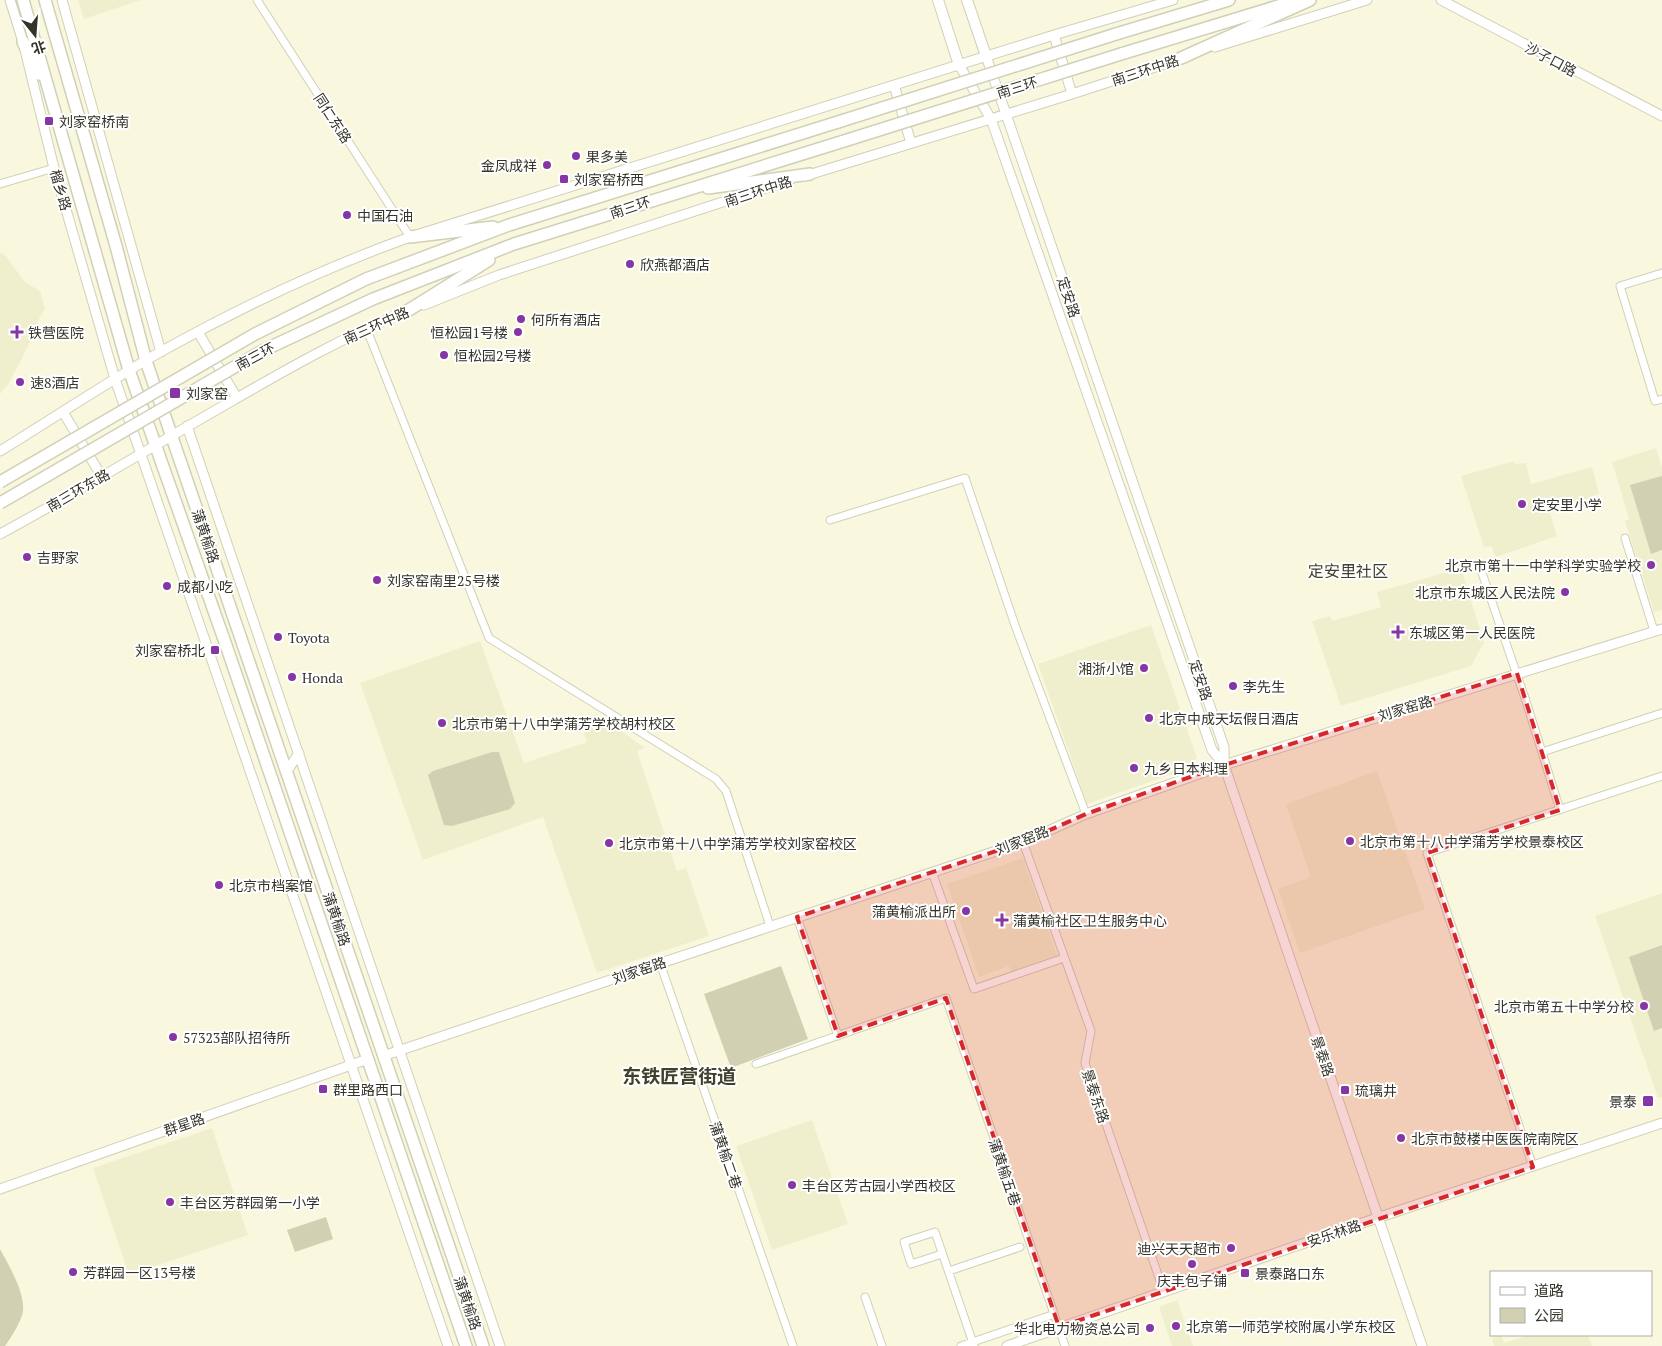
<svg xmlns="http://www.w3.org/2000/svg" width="1662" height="1346" font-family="'PT Serif','Noto Sans SC',serif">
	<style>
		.built { fill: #f0efcd }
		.green { fill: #d1d0b3 }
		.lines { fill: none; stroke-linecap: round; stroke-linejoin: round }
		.minor-casing { stroke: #d1d0b7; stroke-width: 9 }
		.tertiary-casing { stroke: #d1d0b7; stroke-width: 11 }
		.secondary-casing { stroke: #d1d0b7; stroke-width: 12 }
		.primary-casing { stroke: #d1d0b7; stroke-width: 14 }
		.trunk-casing { stroke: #d1d0b7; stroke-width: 14 }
		.minor { stroke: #fff; stroke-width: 7 }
		.tertiary { stroke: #fff; stroke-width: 9 }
		.secondary { stroke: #fff; stroke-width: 10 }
		.primary { stroke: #fff; stroke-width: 11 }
		.trunk { stroke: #fff; stroke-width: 11 }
		.trunk-bridge-casing { stroke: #d1d0b7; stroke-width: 14; stroke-linecap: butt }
		.trunk-bridge { stroke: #fff; stroke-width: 11 }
		.marked { fill: #d62828; fill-opacity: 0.2; stroke: #d62828; stroke-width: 4; stroke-dasharray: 10 6; stroke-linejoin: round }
		.poi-dot { fill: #8635a4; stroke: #fff; stroke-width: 2 }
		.labels { text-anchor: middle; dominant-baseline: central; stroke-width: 4; stroke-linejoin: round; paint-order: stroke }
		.street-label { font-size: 14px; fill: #343329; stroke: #fff }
		.poi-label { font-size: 14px; fill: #343329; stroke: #fff; text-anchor: start }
		.quarter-label { font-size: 16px; fill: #42412b; stroke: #fff }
		.district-label { font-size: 19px; font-weight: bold; fill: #42412b; stroke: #fff }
	</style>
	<rect width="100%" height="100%" fill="#f9f8de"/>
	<path class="built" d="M78,0H141L84,19Z
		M0,252L6,256L25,282L40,291L45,308L37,323L31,340L18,366L9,383L0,394Z
		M1656,448L1662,467V610L1654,612L1625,521L1629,519L1612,462Z
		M1514,461L1515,464L1526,463L1531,484L1592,467L1599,494L1550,513L1557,536L1496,557L1491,546L1484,547L1461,476Z
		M1461,568L1484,643L1471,666L1341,706L1312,621L1330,616L1332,621L1381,607L1377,592Z
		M1151,625L1197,758L1186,769L1087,804L1038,664Z
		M480,641L524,763L587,742L580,720L597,714L645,748L637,751L677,871L686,868L709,936L597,973L543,817L423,860L360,683Z
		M1377,771L1425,909L1300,953L1278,889L1311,877L1286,804Z
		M1023,858L1057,956L1011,972L1009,966L979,977L947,884Z
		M1662,893V1097L1658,1098L1595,916Z
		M812,1120L848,1224L772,1250L736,1146Z
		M212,1128L248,1235L129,1275L93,1168Z
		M1177,1300L1193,1346H1172L1159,1307Z
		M1501,1335L1504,1343L1529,1335H1588L1592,1346H1494L1492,1338Z"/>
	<path class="green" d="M1662,476V550L1651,554L1630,485Z
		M492,752H499L515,803L510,809L452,826L444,825L428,775L433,771Z
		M1662,945V1028L1654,1031L1629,957Z
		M781,966L808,1039L731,1068L704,994Z
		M326,1217L333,1239L295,1252L287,1230Z
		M0,1249C9,1266 25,1292 23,1311C22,1320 11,1338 5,1346H0Z"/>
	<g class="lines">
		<g class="minor-casing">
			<path id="minor" d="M257,0L410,237
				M0,184L54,168
				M1662,273L1620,286L1655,401L1662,399
				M367,330L489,638L716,779L726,791L770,926
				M830,520L965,478L1016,628L1086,814
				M1625,538L1654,631
				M1481,570L1526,701L1560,810
				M1542,752L1662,713
				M1023,842L1091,1031L1085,1063L1164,1292
				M932,872L974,989L1064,958
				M797,917L838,1036
				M660,963L793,1346
				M756,1064L946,998L1065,1346
				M1533,1167L1427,853L1662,776
				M942,1254L911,1264L904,1242L935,1232L974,1346
				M949,1271L1020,1247
				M865,1297L882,1346
				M961,1346L1049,1316"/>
		</g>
		<g class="tertiary-casing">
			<path id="tertiary" d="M10,0L23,42L54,168L115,379L448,1346
				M62,0L161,352
				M1441,0L1662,116
				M1054,35L1072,94
				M1215,47L1367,0
				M986,56L1224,747V765L1422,1346
				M959,65L991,119L1212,750L1224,765
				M894,85L911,143
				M805,176L1072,94L1186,57
				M424,305L499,275L790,180
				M198,332L237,398
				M63,412L102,477
				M187,426L500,1346
				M0,451C54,418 107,382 162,351C241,307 324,268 410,237L1054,35L1173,0
				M0,534C78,492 153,446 230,402C289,368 347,335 409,310
				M287,771L299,753
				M383,1056L1023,842L1086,814L1224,765L1662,629
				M0,1189L368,1059
				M1007,1346L1377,1218L1662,1123"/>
		</g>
		<g class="secondary-casing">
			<path id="secondary" d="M938,0L959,65
				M967,0L986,56"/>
		</g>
		<g class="primary-casing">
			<path id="primary" d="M23,0L129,370L227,648L466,1346
				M45,0L116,246L146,361L483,1346
				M23,42L39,74"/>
		</g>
		<g class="trunk-casing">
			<path id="trunk" d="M1116,34L1229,0
				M1121,54L1298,0
				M1181,58L1310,0
				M708,188L810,174
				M410,237L493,227
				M366,279L509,225L838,122
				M373,299L514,244L844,141
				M404,313L489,260"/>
		</g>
		<use href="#minor" class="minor"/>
		<use href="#tertiary" class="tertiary"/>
		<use href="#secondary" class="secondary"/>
		<use href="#primary" class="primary"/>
		<use href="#trunk" class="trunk"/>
		<g class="trunk-bridge-casing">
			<path id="trunk-bridge" d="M838,122L1116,34
				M844,141L1121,54
				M0,482L255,334L366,279
				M0,503L262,351L373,299"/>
		</g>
		<use href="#trunk-bridge" class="trunk-bridge"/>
	</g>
	<path class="marked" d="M1517,673L1560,810L1427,853L1533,1167L1059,1327L946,998L838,1036L797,917L1023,842L1086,814L1224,765Z"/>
	<g class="poi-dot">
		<rect x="44" y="116" width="10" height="10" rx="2.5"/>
		<circle cx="576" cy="156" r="5"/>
		<circle cx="547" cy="165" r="5"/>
		<rect x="559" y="174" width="10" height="10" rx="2.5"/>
		<circle cx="347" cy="215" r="5"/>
		<circle cx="630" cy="264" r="5"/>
		<circle cx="521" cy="319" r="5"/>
		<path d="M14.5 324.5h5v5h5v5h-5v5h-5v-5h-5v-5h5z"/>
		<circle cx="518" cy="332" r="5"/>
		<circle cx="444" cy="355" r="5"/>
		<circle cx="20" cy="382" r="5"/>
		<rect x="169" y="387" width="12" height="12" rx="2.5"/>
		<circle cx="1522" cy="504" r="5"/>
		<circle cx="27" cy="557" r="5"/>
		<circle cx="1651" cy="565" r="5"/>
		<circle cx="377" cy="580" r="5"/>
		<circle cx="167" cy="586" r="5"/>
		<circle cx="1565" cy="592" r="5"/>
		<path d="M1395.5 624.5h5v5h5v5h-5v5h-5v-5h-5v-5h5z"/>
		<circle cx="278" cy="637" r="5"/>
		<rect x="210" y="645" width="10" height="10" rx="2.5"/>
		<circle cx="1144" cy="668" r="5"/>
		<circle cx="292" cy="677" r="5"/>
		<circle cx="1233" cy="686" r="5"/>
		<circle cx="1149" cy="718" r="5"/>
		<circle cx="442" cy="723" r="5"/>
		<circle cx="1134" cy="768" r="5"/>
		<circle cx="1350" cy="841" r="5"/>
		<circle cx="609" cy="843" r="5"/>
		<circle cx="219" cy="885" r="5"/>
		<circle cx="966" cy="911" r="5"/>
		<path d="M999.5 912.5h5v5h5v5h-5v5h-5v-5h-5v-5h5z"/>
		<circle cx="1644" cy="1006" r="5"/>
		<circle cx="173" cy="1037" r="5"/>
		<rect x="318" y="1084" width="10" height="10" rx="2.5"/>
		<rect x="1340" y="1085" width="10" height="10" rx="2.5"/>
		<rect x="1642" y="1095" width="12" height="12" rx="2.5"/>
		<circle cx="1401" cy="1138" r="5"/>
		<circle cx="792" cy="1185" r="5"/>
		<circle cx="170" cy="1202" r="5"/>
		<circle cx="1231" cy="1248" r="5"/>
		<circle cx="1192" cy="1264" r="5"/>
		<circle cx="73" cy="1272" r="5"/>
		<rect x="1240" y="1268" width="10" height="10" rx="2.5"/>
		<circle cx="1176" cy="1326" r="5"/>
		<circle cx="1150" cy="1328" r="5"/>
	</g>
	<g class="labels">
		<g class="street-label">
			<text transform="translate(1551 59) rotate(28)">沙子口路</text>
			<text transform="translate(1145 70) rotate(-18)">南三环中路</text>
			<text transform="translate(1017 87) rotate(-17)">南三环</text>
			<text transform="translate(333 118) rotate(57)">同仁东路</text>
			<text transform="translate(61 190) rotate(74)">榴乡路</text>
			<text transform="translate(758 191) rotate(-18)">南三环中路</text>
			<text transform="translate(630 207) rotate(-18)">南三环</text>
			<text transform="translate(1069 297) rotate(71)">定安路</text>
			<text transform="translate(376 325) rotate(-24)">南三环中路</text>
			<text transform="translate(255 356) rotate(-28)">南三环</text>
			<text transform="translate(78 490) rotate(-30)">南三环东路</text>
			<text transform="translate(206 536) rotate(71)">蒲黄榆路</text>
			<text transform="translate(1201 680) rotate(71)">定安路</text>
			<text transform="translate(1405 708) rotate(-17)">刘家窑路</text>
			<text transform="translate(1022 840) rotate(-21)">刘家窑路</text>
			<text transform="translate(337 919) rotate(71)">蒲黄榆路</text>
			<text transform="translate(639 970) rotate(-19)">刘家窑路</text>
			<text transform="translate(1323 1056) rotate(71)">景泰路</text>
			<text transform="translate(1096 1096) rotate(71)">景泰东路</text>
			<text transform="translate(184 1124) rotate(-19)">群星路</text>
			<text transform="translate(726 1155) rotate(71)">蒲黄榆二巷</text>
			<text transform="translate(1005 1172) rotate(71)">蒲黄榆五巷</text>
			<text transform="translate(1334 1233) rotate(-19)">安乐林路</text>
			<text transform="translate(468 1303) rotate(71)">蒲黄榆路</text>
		</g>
		<g class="poi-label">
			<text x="59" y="121">刘家窑桥南</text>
			<text x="586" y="156">果多美</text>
			<text x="537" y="165" text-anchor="end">金凤成祥</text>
			<text x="574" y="179">刘家窑桥西</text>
			<text x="357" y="215">中国石油</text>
			<text x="640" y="264">欣燕都酒店</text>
			<text x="531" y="319">何所有酒店</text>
			<text x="28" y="332">铁营医院</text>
			<text x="508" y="332" text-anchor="end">恒松园1号楼</text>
			<text x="454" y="355">恒松园2号楼</text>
			<text x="30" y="382">速8酒店</text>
			<text x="186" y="393">刘家窑</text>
			<text x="1532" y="504">定安里小学</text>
			<text x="37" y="557">吉野家</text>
			<text x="1641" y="565" text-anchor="end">北京市第十一中学科学实验学校</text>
			<text x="387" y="580">刘家窑南里25号楼</text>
			<text x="177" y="586">成都小吃</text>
			<text x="1555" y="592" text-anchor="end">北京市东城区人民法院</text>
			<text x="1409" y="632">东城区第一人民医院</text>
			<text x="288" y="637">Toyota</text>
			<text x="205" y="650" text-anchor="end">刘家窑桥北</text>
			<text x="1134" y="668" text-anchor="end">湘浙小馆</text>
			<text x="302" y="677">Honda</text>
			<text x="1243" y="686">李先生</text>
			<text x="1159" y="718">北京中成天坛假日酒店</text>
			<text x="452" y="723">北京市第十八中学蒲芳学校胡村校区</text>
			<text x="1144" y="768">九乡日本料理</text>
			<text x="1360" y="841">北京市第十八中学蒲芳学校景泰校区</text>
			<text x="619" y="843">北京市第十八中学蒲芳学校刘家窑校区</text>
			<text x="229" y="885">北京市档案馆</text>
			<text x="956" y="911" text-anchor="end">蒲黄榆派出所</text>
			<text x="1013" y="920">蒲黄榆社区卫生服务中心</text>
			<text x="1634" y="1006" text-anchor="end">北京市第五十中学分校</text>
			<text x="183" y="1037">57323部队招待所</text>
			<text x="333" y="1089">群里路西口</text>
			<text x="1355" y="1090">琉璃井</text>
			<text x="1637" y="1101" text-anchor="end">景泰</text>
			<text x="1411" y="1138">北京市鼓楼中医医院南院区</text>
			<text x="802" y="1185">丰台区芳古园小学西校区</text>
			<text x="180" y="1202">丰台区芳群园第一小学</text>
			<text x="1221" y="1248" text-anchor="end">迪兴天天超市</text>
			<text x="83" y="1272">芳群园一区13号楼</text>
			<text x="1255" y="1273">景泰路口东</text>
			<text x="1192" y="1280" text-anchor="middle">庆丰包子铺</text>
			<text x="1186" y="1326">北京第一师范学校附属小学东校区</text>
			<text x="1140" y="1328" text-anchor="end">华北电力物资总公司</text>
		</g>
		<g class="quarter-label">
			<text x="1348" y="571">定安里社区</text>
		</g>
		<g class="district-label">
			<text x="679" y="1075">东铁匠营街道</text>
		</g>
	</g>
	<rect x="1490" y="1271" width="162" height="65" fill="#ffffff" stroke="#aeada9"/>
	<rect x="1500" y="1287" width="25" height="8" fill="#ffffff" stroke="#aeada9"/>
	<text x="1534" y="1296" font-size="15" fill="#343329">道路</text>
	<rect x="1500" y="1308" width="25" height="15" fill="#d1d0b3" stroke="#aeada9"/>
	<text x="1534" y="1321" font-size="15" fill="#343329">公园</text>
	<g transform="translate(35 35) rotate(163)" stroke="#ffffff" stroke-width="4" paint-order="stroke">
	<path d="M0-4L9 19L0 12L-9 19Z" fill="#343329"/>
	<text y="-8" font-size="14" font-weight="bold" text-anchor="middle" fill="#343329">北</text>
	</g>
</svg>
